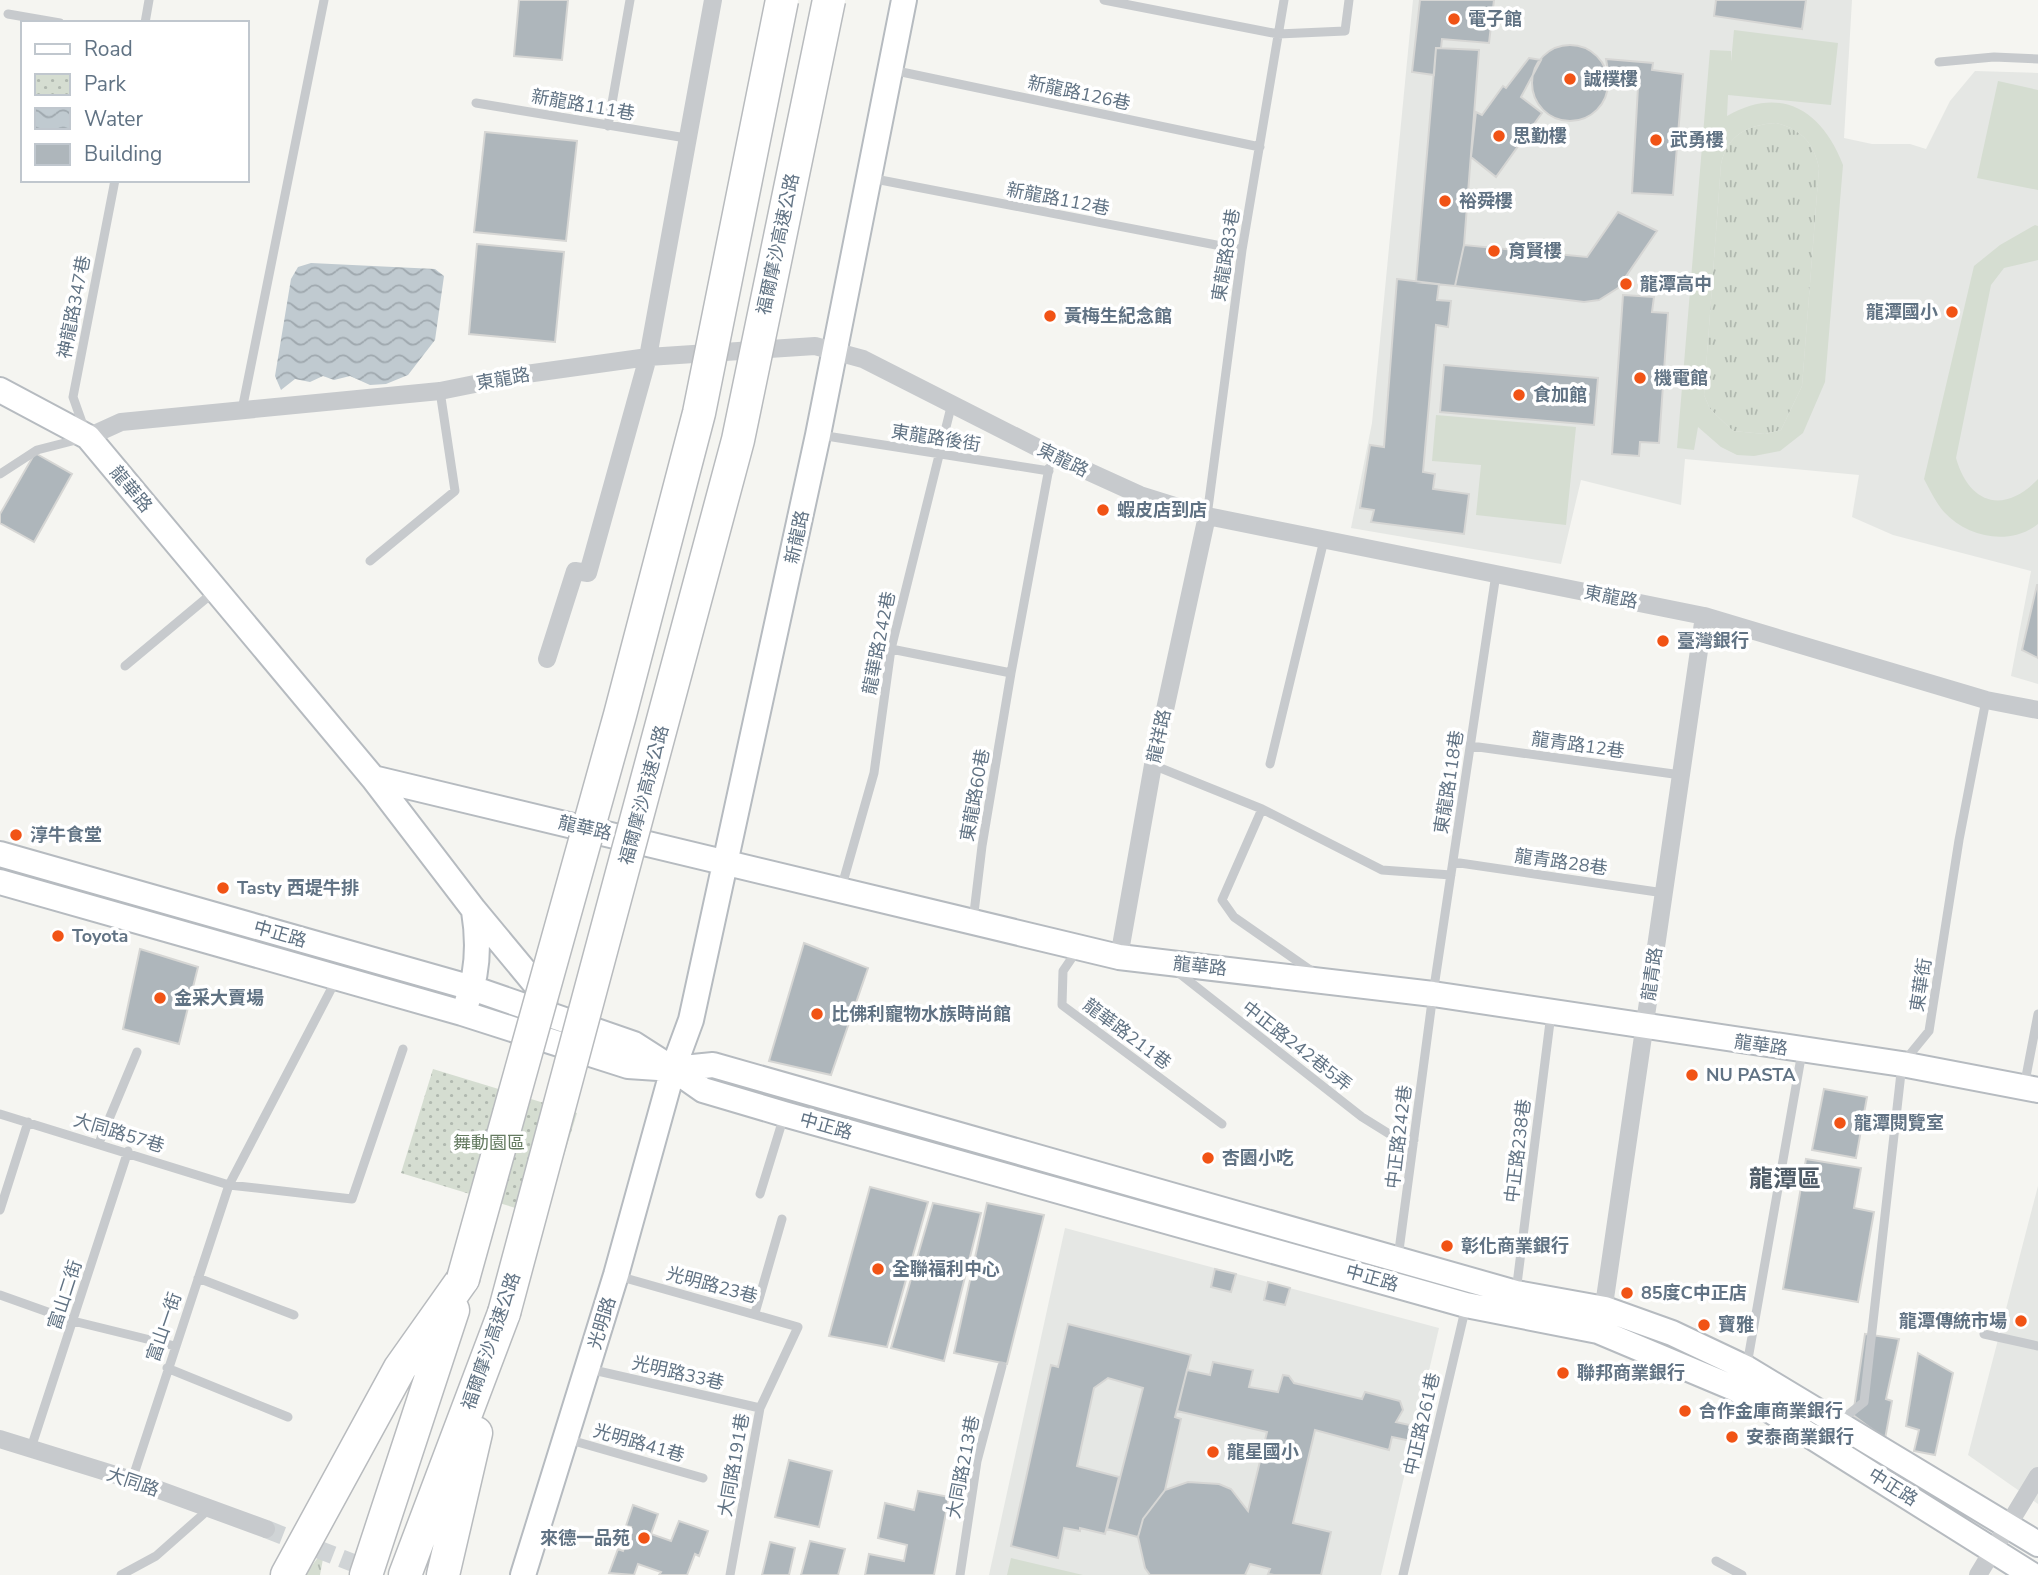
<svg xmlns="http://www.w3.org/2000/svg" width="2038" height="1575" font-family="'Nunito Sans','Noto Sans TC',sans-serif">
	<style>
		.built { fill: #e5e7e4 }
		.grass { fill: url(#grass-tufts) }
		.park { fill: url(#park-dots) }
		.pitch { fill: #d5ddd1; fill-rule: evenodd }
		.water { fill: url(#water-waves) }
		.building { fill: #aeb6bb; stroke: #d6d6d4; stroke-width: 2 }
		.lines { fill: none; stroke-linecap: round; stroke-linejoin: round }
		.street-tunnel { stroke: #d0d4d6; stroke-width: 18; stroke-dasharray: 18 9; stroke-linecap: butt }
		.secondary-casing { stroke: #b6bbc0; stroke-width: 28 }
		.highway-casing { stroke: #b8bbbe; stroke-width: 35 }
		.lane { stroke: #c7cacd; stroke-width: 9 }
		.street { stroke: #c7cacd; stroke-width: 18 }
		.secondary { stroke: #fff; stroke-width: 24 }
		.highway { stroke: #fff; stroke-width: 32 }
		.highway-bridge-casing { stroke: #b8bbbe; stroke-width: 35; stroke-linecap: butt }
		.highway-bridge { stroke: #fff; stroke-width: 32 }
		.poi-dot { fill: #f15315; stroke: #fff; stroke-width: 2.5 }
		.labels { text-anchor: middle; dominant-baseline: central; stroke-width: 7; stroke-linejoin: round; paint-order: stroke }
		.poi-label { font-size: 18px; font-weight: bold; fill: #617384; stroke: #fff; text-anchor: start }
		.street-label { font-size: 18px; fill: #617384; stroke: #fff }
		.park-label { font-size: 18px; fill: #657b61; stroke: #fff }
		.district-label { font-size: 24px; font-weight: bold; fill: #505d69; stroke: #fff }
	</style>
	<defs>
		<pattern id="grass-tufts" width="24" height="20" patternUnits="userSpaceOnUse" patternTransform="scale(1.75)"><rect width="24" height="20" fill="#d5ddd1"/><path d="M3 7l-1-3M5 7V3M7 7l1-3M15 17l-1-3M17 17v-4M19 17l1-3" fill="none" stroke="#b0b8af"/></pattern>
		<pattern id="park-dots" width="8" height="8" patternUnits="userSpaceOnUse" patternTransform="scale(1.75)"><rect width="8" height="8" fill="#d5ddd1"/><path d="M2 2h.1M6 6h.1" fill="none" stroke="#b0b8af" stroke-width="1.8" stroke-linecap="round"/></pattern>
		<pattern id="water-waves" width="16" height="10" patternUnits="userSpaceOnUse" patternTransform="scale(1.75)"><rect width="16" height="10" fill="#c0cad0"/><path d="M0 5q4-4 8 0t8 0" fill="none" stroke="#9fa8ae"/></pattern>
	</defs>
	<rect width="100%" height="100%" fill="#f5f5f1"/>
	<path class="built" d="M1413,0H1852L1844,138L1872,144H1910L1926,149L1950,101L1975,71L2038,73V684L2011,676L2031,571L1893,535L1852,517L1859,475L1685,459L1681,505L1581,480L1561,564L1351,528L1372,423Z
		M2038,1186V1504L1968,1455Z
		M1065,1228L1439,1328L1381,1575H989Z"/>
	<path class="grass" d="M1776,123C1801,129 1814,143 1819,168L1802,386L1781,430L1765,434L1733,431L1710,409L1704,395L1721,164C1728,134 1748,125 1776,123Z
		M325,1548L320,1575H305Z"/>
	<path class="park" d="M433,1069L577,1113L545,1217L401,1173Z"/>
	<path class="pitch" d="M1734,30L1838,43L1831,105L1728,95L1727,116C1781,85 1822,110 1843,165L1825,382L1803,433L1780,451L1754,456L1737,455L1721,447L1698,427L1694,450L1677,448L1710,50L1731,51V62ZM1776,123C1801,129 1814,143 1819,168L1802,386L1781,430L1765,434L1733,431L1710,409L1704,395L1721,164C1728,134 1748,125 1776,123Z
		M1998,81L2038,90V190L1977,178Z
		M2035,225L2038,226V260L2004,268L1991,285L1956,458C1969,504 2004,515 2038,479V524C2010,546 1968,538 1944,512C1936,503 1930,490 1924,479L1974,266L2000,245Z
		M1436,415L1576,427L1566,525L1476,515L1481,465L1432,461Z
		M1011,1558L1083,1575H1007Z"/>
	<path class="water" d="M311,263L435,269L444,276L435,340L408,375L386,384L370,385L350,376L334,380L323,376L310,382L295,379L281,390L275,376L291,279L298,267Z"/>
	<path class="building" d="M519,0H568L562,60L514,56Z
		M1420,0H1494L1489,43L1442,39L1441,48H1436L1434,75L1412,72Z
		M1716,0H1806L1802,29L1714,16Z
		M1532 83a38 38 0 1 1 76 0a38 38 0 1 1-76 0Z
		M1436,48L1479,50L1464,245L1455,286L1416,282Z
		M1529,58L1541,60L1521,97L1542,113L1496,177L1471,157L1476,112L1482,115L1503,86L1506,88Z
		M1606,59L1653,63L1652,70L1683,74L1673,195L1632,193L1638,87L1610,83Z
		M485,132L577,141L566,241L474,232Z
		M1618,212L1657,231L1618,288L1599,300L1584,302L1455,286L1464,245L1587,257Z
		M477,244L564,252L555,342L469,334Z
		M1397,279L1439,284L1437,300L1451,301L1448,327L1436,325L1423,472L1435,474L1433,489L1469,494L1464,534L1371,522L1374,510L1360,508L1370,445L1384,447Z
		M1623,295L1654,297L1652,312L1668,313L1659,443L1640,442L1639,456L1612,454Z
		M1444,365L1598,378L1594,425L1440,412Z
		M35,453L72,474L34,542L0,523V514Z
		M2037,585H2038V658L2022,650Z
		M804,943L868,968L831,1075L769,1061Z
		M140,949L198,967L179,1044L123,1029Z
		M1824,1089L1867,1097L1856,1158L1812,1150Z
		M1806,1159L1861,1168L1854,1208L1874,1212L1858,1302L1783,1289Z
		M870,1187L928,1202L887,1347L829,1336Z
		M933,1203L981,1213L944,1361L891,1348Z
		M987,1203L1044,1215L1007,1364L954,1353Z
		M1215,1269L1236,1274L1231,1292L1211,1287Z
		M1268,1282L1290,1288L1285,1305L1264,1300Z
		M1068,1324L1191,1355L1175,1417L1181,1419L1165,1490L1143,1519L1138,1537L1107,1529L1143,1388L1108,1378L1094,1388L1077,1466L1119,1477L1105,1534L1080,1528V1531L1064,1528L1058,1558L1011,1546L1051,1365L1058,1367Z
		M1865,1334L1899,1339L1886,1399L1892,1401L1885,1439L1853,1415Z
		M1918,1353L1953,1373L1935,1455L1914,1451L1919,1430L1906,1426Z
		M1213,1362L1253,1370L1249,1387L1278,1392L1283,1375L1289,1376L1294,1383L1362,1399L1365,1392L1400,1401L1403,1410L1396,1422L1414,1426L1411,1441L1392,1437L1389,1450L1315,1430L1293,1523L1331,1532L1321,1575H1274L1268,1574L1270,1569L1250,1564L1245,1575H1150L1145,1568L1138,1537L1143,1519L1165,1490L1188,1482L1219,1484L1231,1489L1248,1511L1267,1432L1177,1411L1187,1370L1210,1375Z
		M789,1460L832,1471L819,1527L775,1517Z
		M918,1491L949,1497L934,1575H865L869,1554L904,1561L907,1545L878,1538L885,1503L914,1510Z
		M633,1505L658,1514L651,1534L671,1541L679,1521L708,1531L699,1556L695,1554L687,1575H659L661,1572L638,1564L634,1575L609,1573L618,1549L623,1551L631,1527L626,1526Z
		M810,1541L845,1549L838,1575H801Z
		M770,1542L795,1548L789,1575H762Z"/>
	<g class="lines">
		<path class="street-tunnel" d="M266,1529L384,1575"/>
		<g class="secondary-casing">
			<path id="secondary" d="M0,390L88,437L373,778L474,910L542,992L545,1007
				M373,778L1119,957L1433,994L1902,1064L2038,1090
				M0,854L472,988L634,1044L673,1069L713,1065L1516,1293L1605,1309L1672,1333L1746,1368L2038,1544
				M0,882L462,1013L628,1066L673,1069L703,1090L784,1114L1466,1305L1598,1331L1736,1389L2032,1575
				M467,1002C478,973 479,941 474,911
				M523,1575L616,1275L673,1069L691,1020L818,435L904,0"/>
		</g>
		<g class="highway-casing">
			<path id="highway" d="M287,1575L400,1368L463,1279
				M366,1575L453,1310
				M405,1575L504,1313
				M443,1575L476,1433"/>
		</g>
		<path class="lane" d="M1104,0L1278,34L1345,31L1349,0
			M8,14L60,23
			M145,23L149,0
			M1939,62L1994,57L2038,59
			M892,70L1260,147
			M476,103L686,138
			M608,126L630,0
			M870,178L1242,250
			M242,410L324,0
			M84,428L73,397L115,180
			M820,435L1049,471
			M0,474L37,450L80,439
			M1207,516L1242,250L1284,0
			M370,561L455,491L440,391
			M891,649L1011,673L982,846L973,921
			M125,666L215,591
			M1011,673L1049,468
			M1471,746L1681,775
			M1270,764L1324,540
			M1153,765L1262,809L1382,870L1451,875
			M1262,809L1222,900L1234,917L1313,972
			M1453,862L1664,893
			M841,889L874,773L891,649L952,403
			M1078,949L1063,971L1062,1005L1222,1124
			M1175,970L1362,1117L1399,1140H1414
			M2024,1087L2038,1014
			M0,1114L229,1185L352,1199L403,1049
			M99,1143L137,1052
			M760,1194L784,1116
			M0,1210L28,1122
			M1398,1258L1433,994L1496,574
			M618,1276L798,1327L760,1408L730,1575
			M198,1278L294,1315
			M1516,1292L1551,1014
			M0,1295L73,1321L175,1346
			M755,1313L782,1219
			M1984,1334L2038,1346
			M1747,1365L1802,1052
			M167,1368L288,1417
			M589,1369L760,1408
			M1840,1421L1864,1402L1902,1064L1929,1031L1959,840L1986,700
			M567,1439L703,1478
			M31,1448L128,1151
			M132,1480L229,1185L337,978
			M1716,1561L1742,1575
			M121,1575L156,1556L208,1510
			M960,1575L977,1461L1002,1366
			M1403,1575L1466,1306"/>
		<path class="street" d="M88,437L121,422L440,391L519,375L648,357L815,346L863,359L1052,455L1140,495L1207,516L1704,616L1986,700L2038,710
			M547,659L575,571L588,573L648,357L713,0
			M1119,957L1153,765L1207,516
			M1602,1319L1704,616
			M0,1439L132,1480L266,1529
			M1978,1575L2038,1476"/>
		<use href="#secondary" class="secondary"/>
		<use href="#highway" class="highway"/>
		<g class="highway-bridge-casing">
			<path id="highway-bridge" d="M463,1279L620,715L699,413L782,0
				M504,1313L738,440L829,0"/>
		</g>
		<use href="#highway-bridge" class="highway-bridge"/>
	</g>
	<g class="poi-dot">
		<circle cx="1454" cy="19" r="7"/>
		<circle cx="1570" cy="79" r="7"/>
		<circle cx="1499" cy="136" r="7"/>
		<circle cx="1656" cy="140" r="7"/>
		<circle cx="1445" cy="201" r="7"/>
		<circle cx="1494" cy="251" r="7"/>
		<circle cx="1626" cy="284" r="7"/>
		<circle cx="1952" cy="312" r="7"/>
		<circle cx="1050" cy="316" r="7"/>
		<circle cx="1640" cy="378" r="7"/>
		<circle cx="1519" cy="395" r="7"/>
		<circle cx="1103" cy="510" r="7"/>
		<circle cx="1663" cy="641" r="7"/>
		<circle cx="16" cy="835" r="7"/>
		<circle cx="223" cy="888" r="7"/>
		<circle cx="58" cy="936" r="7"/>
		<circle cx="160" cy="998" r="7"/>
		<circle cx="817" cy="1014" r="7"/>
		<circle cx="1692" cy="1075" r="7"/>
		<circle cx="1840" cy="1123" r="7"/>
		<circle cx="1208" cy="1158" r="7"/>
		<circle cx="1447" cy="1246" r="7"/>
		<circle cx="878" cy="1269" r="7"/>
		<circle cx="1627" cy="1293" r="7"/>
		<circle cx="2021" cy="1321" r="7"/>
		<circle cx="1704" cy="1325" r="7"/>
		<circle cx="1563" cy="1373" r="7"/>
		<circle cx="1685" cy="1411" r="7"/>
		<circle cx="1732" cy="1437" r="7"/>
		<circle cx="1213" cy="1452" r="7"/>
		<circle cx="644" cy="1538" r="7"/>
	</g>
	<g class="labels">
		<g class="poi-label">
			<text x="1468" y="19">電子館</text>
			<text x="1584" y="79">誠樸樓</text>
			<text x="1513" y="136">思勤樓</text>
			<text x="1670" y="140">武勇樓</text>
			<text x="1459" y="201">裕舜樓</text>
			<text x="1508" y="251">育賢樓</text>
			<text x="1640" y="284">龍潭高中</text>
			<text x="1938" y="312" text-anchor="end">龍潭國小</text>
			<text x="1064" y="316">黃梅生紀念館</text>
			<text x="1654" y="378">機電館</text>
			<text x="1533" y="395">食加館</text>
			<text x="1117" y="510">蝦皮店到店</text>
			<text x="1677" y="641">臺灣銀行</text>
			<text x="30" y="835">淳牛食堂</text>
			<text x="237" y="888">Tasty 西堤牛排</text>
			<text x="72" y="936">Toyota</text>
			<text x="174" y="998">金采大賣場</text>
			<text x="831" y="1014">比佛利寵物水族時尚館</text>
			<text x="1706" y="1075">NU PASTA</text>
			<text x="1854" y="1123">龍潭閱覽室</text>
			<text x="1222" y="1158">杏園小吃</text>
			<text x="1461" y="1246">彰化商業銀行</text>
			<text x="892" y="1269">全聯福利中心</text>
			<text x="1641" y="1293">85度C中正店</text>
			<text x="2007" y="1321" text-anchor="end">龍潭傳統市場</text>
			<text x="1718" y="1325">寶雅</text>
			<text x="1577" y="1373">聯邦商業銀行</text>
			<text x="1699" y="1411">合作金庫商業銀行</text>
			<text x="1746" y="1437">安泰商業銀行</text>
			<text x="1227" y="1452">龍星國小</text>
			<text x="630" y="1538" text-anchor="end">來德一品苑</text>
		</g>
		<g class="street-label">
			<text transform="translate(1079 93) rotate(12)">新龍路126巷</text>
			<text transform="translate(583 105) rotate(10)">新龍路111巷</text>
			<text transform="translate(1058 199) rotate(11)">新龍路112巷</text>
			<text transform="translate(778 244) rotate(-78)">福爾摩沙高速公路</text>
			<text transform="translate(1226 255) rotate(-81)">東龍路83巷</text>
			<text transform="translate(74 307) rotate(-79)">神龍路347巷</text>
			<text transform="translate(503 379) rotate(-10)">東龍路</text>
			<text transform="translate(936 438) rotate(9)">東龍路後街</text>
			<text transform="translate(1063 460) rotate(26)">東龍路</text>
			<text transform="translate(131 489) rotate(50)">龍華路</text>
			<text transform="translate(797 537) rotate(-78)">新龍路</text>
			<text transform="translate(1611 597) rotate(11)">東龍路</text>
			<text transform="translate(879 643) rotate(-79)">龍華路242巷</text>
			<text transform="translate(1159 736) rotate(-78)">龍祥路</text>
			<text transform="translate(1578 745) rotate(8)">龍青路12巷</text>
			<text transform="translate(1449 782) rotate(-81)">東龍路118巷</text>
			<text transform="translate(644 795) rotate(-75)">福爾摩沙高速公路</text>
			<text transform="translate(975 795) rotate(-80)">東龍路60巷</text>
			<text transform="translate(585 828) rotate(13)">龍華路</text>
			<text transform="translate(1561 862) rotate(8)">龍青路28巷</text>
			<text transform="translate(280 934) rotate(16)">中正路</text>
			<text transform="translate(1200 966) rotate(6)">龍華路</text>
			<text transform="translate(1652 974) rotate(-82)">龍青路</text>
			<text transform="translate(1921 985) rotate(-81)">東華街</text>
			<text transform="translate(1127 1034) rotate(37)">龍華路211巷</text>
			<text transform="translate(1761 1045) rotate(8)">龍華路</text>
			<text transform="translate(1297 1046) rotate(38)">中正路242巷5弄</text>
			<text transform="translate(826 1126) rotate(16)">中正路</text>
			<text transform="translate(119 1133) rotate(17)">大同路57巷</text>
			<text transform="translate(1399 1137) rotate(-83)">中正路242巷</text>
			<text transform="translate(1518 1151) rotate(-83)">中正路238巷</text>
			<text transform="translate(1372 1278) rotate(16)">中正路</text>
			<text transform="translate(712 1285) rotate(15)">光明路23巷</text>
			<text transform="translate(65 1295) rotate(-72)">富山二街</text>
			<text transform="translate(602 1323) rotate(-73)">光明路</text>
			<text transform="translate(164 1327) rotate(-71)">富山一街</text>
			<text transform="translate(491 1341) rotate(-71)">福爾摩沙高速公路</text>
			<text transform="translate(678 1373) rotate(13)">光明路33巷</text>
			<text transform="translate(1422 1424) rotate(-77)">中正路261巷</text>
			<text transform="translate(639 1443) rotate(16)">光明路41巷</text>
			<text transform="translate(734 1465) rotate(-80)">大同路191巷</text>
			<text transform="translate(963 1467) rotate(-79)">大同路213巷</text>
			<text transform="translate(133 1482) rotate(19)">大同路</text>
			<text transform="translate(1893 1487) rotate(32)">中正路</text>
		</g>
		<g class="park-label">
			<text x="489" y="1143">舞動園區</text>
		</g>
		<g class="district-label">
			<text x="1785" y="1179">龍潭區</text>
		</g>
	</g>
	<rect x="21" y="21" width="228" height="161" fill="#ffffff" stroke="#c0c7ce" stroke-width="2"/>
	<rect x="35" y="44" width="35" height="10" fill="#ffffff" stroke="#c0c7ce" stroke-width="2"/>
	<text x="84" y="56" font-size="21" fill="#617384">Road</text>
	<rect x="35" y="74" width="35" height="21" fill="url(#park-dots)" stroke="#c0c7ce" stroke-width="2"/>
	<text x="84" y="91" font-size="21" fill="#617384">Park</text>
	<rect x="35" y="108" width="35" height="21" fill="url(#water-waves)" stroke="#c0c7ce" stroke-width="2"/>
	<text x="84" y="126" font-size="21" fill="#617384">Water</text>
	<rect x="35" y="144" width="35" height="21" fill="#aeb6bb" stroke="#c0c7ce" stroke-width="2"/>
	<text x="84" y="161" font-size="21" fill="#617384">Building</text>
</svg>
